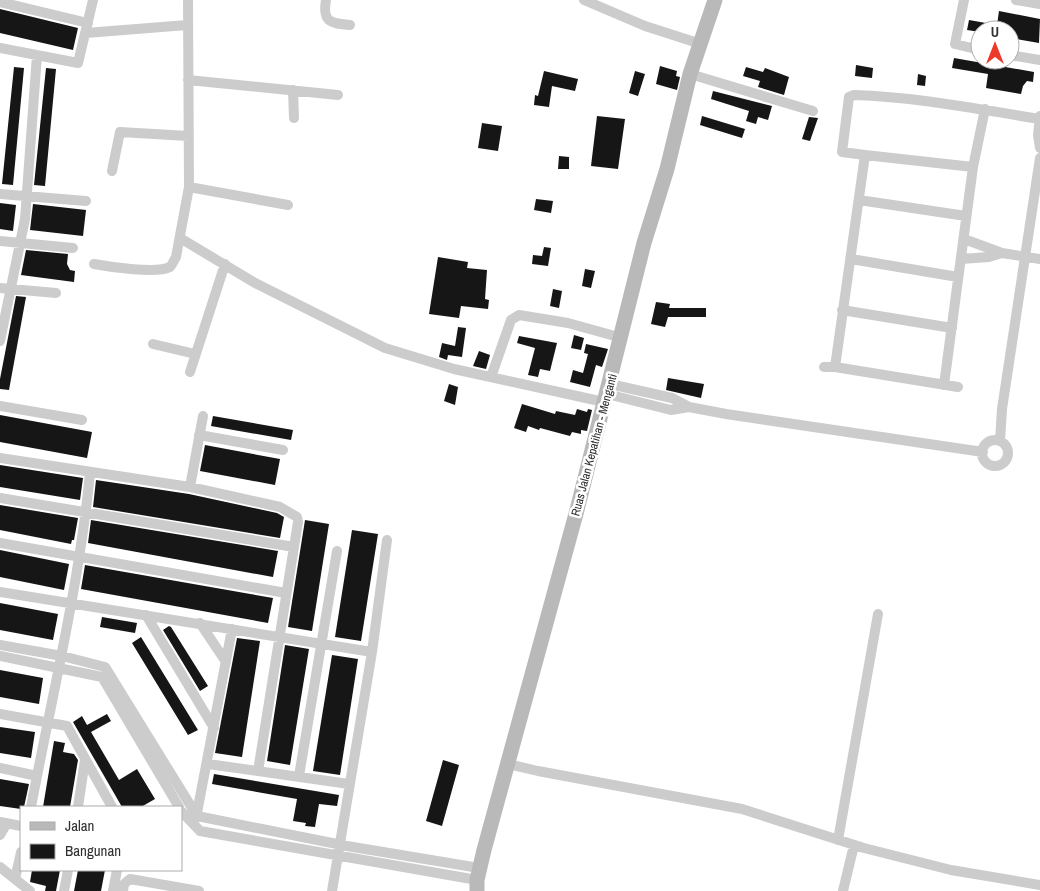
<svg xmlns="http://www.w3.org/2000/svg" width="1040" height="891" font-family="'Archivo Narrow',sans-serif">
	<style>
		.building { fill: #161616 }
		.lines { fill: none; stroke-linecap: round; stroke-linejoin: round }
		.street { stroke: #ccc; stroke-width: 10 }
		.secondary { stroke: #b9b9b9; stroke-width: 15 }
		.labels { text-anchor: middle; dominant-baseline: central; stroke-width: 5; stroke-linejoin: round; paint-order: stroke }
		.street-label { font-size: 12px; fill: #2f2f2f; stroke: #fff }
	</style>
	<rect width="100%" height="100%" fill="#fff"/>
	<path class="building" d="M0,9L78,28L73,50L0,33Z
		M999,11L1040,19L1039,43L1010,38V30H980V32L967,30L969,20L997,25Z
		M954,58L1034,72L1033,82L1027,81L1023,86L1021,94L986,88L988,74L952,68Z
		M856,65L873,68L872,78L855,76Z
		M660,66L677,71L676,76L680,77L677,90L656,84Z
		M14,67L24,68L13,185L2,184Z
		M746,67L763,72L765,68L789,77L784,95L758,87L760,81L743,76Z
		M46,68L56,69L45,186L34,185Z
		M544,71L578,79L575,91L552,86L549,107L534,105L535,95L538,96Z
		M635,71L645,74L638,96L629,93Z
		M918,74L926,76L925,86L917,85Z
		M713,91L772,106L768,120L758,117L756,124L746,121L749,111L711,99Z
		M597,116L625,119L618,169L591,166Z
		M702,116L745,129L742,138L700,125Z
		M809,117L818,118L810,141L802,139Z
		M482,123L502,126L498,151L478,148Z
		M559,156L569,157V169H558Z
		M536,199L553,201L551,213L534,210Z
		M0,203L16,205L13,231L0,229Z
		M33,204L86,210L83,236L30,230Z
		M544,247L551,248L548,266L532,264L533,255L542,256Z
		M26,250L68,254L67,264L70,270L75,271L74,282L21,275Z
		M438,257L468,262L467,268L487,270L485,299L489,300L488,309L461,306L459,318L429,314Z
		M585,269L595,271L591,288L582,286Z
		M553,289L562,291L559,308L550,306Z
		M16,296L26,297L9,390L0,389V379Z
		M656,302L670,304L669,308H706V317H668L665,327L651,324Z
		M458,327L466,328L462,357L448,355L447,360L439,357L442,343L455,346Z
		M574,335L584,338L581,350L571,348Z
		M519,336L557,343L550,371L540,369L538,377L528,375L535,348L517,343Z
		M586,344L608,349L602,367L596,365L590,387L570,382L573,370L583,373L588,354L584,353Z
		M479,351L490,355L486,369L473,366Z
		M668,378L704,384L701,398L666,390Z
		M449,384L458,387L455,405L444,401Z
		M522,404L555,414L556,411L575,415L577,409L587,412L588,409L592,410L587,431L581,430V434L572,432L570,436L540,428L539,430L528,426L526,432L514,428Z
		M0,415L92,432L87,458L0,442Z
		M213,416L293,430L291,440L211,426Z
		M205,445L280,459L275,485L200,471Z
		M0,465L83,478L80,500L0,487Z
		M96,480L189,494L277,513L284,517L280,538L93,507Z
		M0,505L78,518L74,540H72L71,544L0,530Z
		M91,520L278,551L273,577L88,543Z
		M305,520L329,524L312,631L288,627Z
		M352,530L378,534L361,641L335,637Z
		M0,550L69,564L64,590L0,577Z
		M85,565L273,598L268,623L81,589Z
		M0,603L58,614L53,640L0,630Z
		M102,617L137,623L135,633L100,627Z
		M169,626L171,627L208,686L200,691L163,630Z
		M141,637L198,730L188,735L132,643Z
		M237,638L260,641L242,757L215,753Z
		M285,645L309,649L290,765L267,761Z
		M332,655L358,659L340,775L313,771Z
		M0,670L43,678L39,704L0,697Z
		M107,714L111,721L91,732L119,780L137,769L155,799L141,807H122L73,722L82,716L87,725Z
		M0,727L35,732L31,758L0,753Z
		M54,741L65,743L63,752L74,754L78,760L70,807H43Z
		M443,760L459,765L442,826L426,821Z
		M214,774L339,795L337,806L319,804L315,827L305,826L306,823L293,821L297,799L212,784Z
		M0,779L29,784L24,807H21V809L0,806Z
		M32,870H60L56,891H45L46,886L30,882Z
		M78,870H105L101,891H74Z"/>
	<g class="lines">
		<path class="street" d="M326,0C322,23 331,23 350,25
			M584,0L645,26L701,44
			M964,0L955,44L980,50
			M1016,0L1040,4
			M0,2L88,23
			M86,33L187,25
			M0,48L78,63L93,0
			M1010,55L1040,60
			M690,74L813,111
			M188,80L338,95
			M293,90L294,118
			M1040,116L1038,135L1040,148
			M865,155L973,167
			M112,171L120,132L188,136
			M189,187L288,205
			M0,194L86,201
			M859,200L966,216
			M180,238L255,283L385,348L454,369L604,402
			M964,239L1002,253L1040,259
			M0,241L73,248
			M851,259L958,277
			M961,259L989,257L1002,253
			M94,264C110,267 157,274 170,267C173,264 174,260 176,257L189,187L188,0
			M0,288L56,293
			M842,310L952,328
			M0,341L25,219L37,55
			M153,344L195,354
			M824,367H835L958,387
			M835,367L865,155L842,152L849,97L854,95C918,97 977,109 1040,119
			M190,372L225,264
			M491,377L511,320L519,315L568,323L622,338
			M610,384L672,398L689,407L726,414L983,452
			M944,385L973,167L985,109
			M607,394L671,410L689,407
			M0,406L82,420
			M199,435L283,450
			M982 453a13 13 0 1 1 26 0a13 13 0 1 1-26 0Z
			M1000,441L1002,409L1040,158
			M0,458L190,487L280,507L297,517L298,522L258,771
			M190,487L203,416
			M0,498L294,547
			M0,543L286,593
			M0,592L372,652
			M146,615L214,728
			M200,623L226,662
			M0,645L62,656L105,667L197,816L347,846L479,868
			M0,656L102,677L179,807
			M0,714L67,726L112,807
			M208,764L349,784
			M508,764L538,771L742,809L864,848L951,870L1040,885
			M0,768L37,776
			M299,776L337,551
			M31,807C52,696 79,586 90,473
			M78,807L85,760
			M181,811L200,831L477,880
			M196,818L232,629
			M0,822L21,826
			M0,835L7,823
			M838,840L878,614
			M0,867L30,891
			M15,879L21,852
			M64,891L68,870
			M113,891L117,870
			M123,891L124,884L130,879L199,891
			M332,891L372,652L387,540
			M843,891L854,845"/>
		<path class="secondary" d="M477,891V880L484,850L577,510L644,243L667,169L690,74L715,0"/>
	</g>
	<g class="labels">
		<g class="street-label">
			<text transform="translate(594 445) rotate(-75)">Ruas Jalan Kepatihan - Menganti</text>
		</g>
	</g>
	<rect x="20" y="806" width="162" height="65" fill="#ffffff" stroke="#acacac"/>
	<rect x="30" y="822" width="25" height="8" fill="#b9b9b9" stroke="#acacac"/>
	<text x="65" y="831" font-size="15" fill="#2f2f2f">Jalan</text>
	<rect x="30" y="844" width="25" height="15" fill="#161616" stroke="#acacac"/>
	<text x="65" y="856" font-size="15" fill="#2f2f2f">Bangunan</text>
	<g transform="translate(995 45)"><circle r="24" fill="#ffffff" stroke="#acacac"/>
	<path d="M0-4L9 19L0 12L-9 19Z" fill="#ed3929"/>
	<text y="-8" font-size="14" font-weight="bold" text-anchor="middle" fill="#2f2f2f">U</text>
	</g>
</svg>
